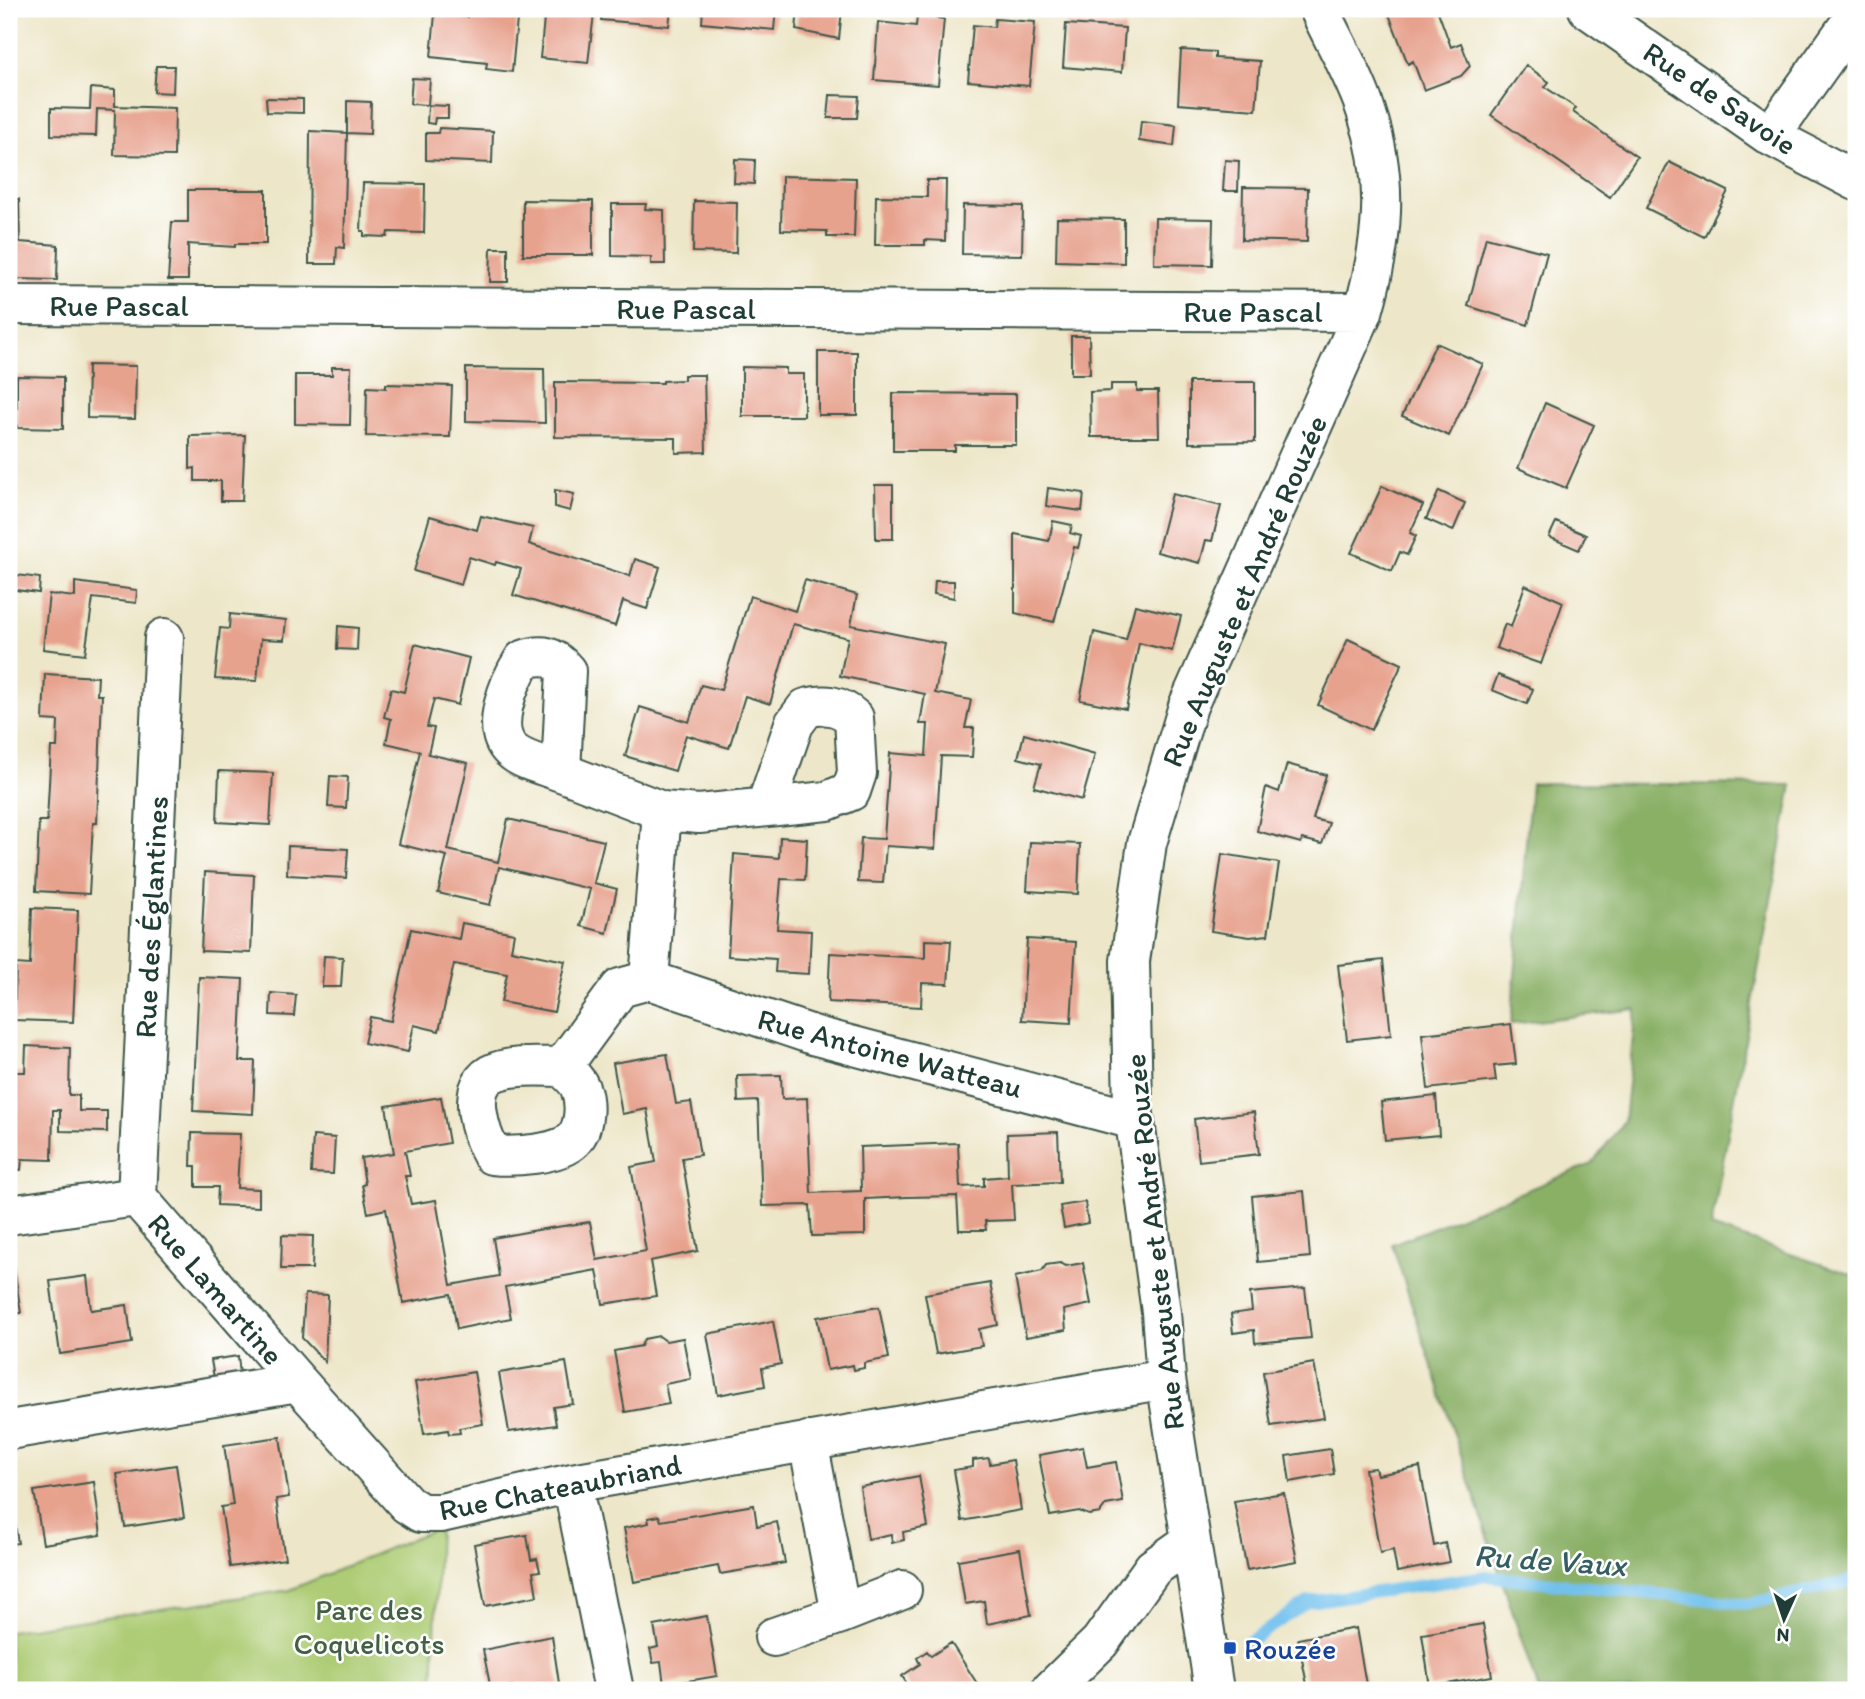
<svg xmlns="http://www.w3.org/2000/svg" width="1865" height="1699" font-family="Itim,sans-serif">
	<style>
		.green { fill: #adcc74; stroke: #668454; stroke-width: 2 }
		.forest { fill: #8ab066; stroke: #54764d; stroke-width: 2 }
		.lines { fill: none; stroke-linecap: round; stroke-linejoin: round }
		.stream { stroke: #72c1ed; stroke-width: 12 }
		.building { fill: #e7a28e }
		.street-casing { stroke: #3e564a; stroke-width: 42 }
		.street { stroke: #fff; stroke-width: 38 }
		.transit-dot { fill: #1a4fb4; stroke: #fff; stroke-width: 2.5 }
		.labels { text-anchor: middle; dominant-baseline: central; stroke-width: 5; stroke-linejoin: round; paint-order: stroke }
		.street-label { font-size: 30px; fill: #1f3d34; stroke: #fff }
		.park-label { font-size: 30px; fill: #426144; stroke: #fff }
		.transit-label { font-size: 30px; fill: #164399; stroke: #fff; text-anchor: start }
		.water-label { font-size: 32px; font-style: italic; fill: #345e62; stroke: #fff }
	</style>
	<rect width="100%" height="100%" fill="#fff"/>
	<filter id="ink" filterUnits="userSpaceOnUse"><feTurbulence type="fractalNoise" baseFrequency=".0143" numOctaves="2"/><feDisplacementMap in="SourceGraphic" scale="14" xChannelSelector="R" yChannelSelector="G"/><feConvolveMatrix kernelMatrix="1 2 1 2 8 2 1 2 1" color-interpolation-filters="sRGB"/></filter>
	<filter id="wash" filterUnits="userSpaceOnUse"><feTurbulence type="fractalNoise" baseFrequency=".00686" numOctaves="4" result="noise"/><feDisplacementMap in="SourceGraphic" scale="28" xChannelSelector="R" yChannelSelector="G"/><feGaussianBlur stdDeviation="1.57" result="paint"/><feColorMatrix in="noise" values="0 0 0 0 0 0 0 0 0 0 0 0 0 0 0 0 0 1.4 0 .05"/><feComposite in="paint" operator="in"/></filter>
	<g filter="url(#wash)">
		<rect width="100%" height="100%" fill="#ede6c8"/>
		<path class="green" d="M439,1527L433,1690H9V1631L290,1590Z"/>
		<path class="forest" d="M1531,783L1792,785L1711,1227L1856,1276V1690H1538L1392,1244L1592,1164L1624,1121L1636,1009L1511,1024Z"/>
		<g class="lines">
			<path class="stream" d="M1250,1641L1308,1602L1486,1576L1748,1604L1856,1580"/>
		</g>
		<g id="blocks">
			<path class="building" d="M492,9H518L512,72L486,69L487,63L431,57L435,14L467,17V12L492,15Z
				M545,9L594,14L588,63L540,58Z
				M603,9H671L669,26L601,20Z
				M703,9H776L774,30L702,23Z
				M798,9H842L839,39L796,30Z
				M1387,9H1437L1451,47L1461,43L1470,66L1461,76L1424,90L1413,61L1408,64Z
				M917,16L944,19L938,85L874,80L878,22L916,26Z
				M995,19L1035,22L1029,86L968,81L973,25L994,27Z
				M1066,24L1125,28L1122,72L1063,67Z
				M1181,50L1215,52V58L1260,61L1256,110L1178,104Z
				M1526,65L1549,82L1545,87L1576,108L1573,112L1637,157L1610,197L1491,115Z
				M156,66H174L173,93L154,92Z
				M412,78L430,79L428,105L410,104Z
				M91,88L115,90V106L175,108L174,156L114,155L115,110L97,109L96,136L51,135V108L90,109Z
				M830,95L859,96L857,118H828Z
				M266,98L303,99V113L267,112Z
				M347,101L371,102L370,134L347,133Z
				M428,105L448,106V118H435L434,124L427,123Z
				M1141,121L1176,125L1174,146L1139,141Z
				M439,128L493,131L492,163L426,160V133H438Z
				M310,131L347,133L344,248L337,247L336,264H309Z
				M735,159L755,160L754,184L734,183Z
				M1225,160L1239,161L1238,191H1223Z
				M1669,162L1728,191L1704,237L1646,208Z
				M782,176L856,178L854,237H827V231L781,230Z
				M927,180H946L945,241L925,240V245H875L876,196L927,197Z
				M363,183L425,184L424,233L388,232L387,237L364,236V231H361Z
				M1243,187L1308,188L1307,242L1242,240Z
				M188,190H266V244H235V247L188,244V280H168L172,222H188Z
				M9,199H19L20,242L58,245L57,280L17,279V247H9Z
				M523,200L593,201V255H523Z
				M694,201L737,202L736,253L693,252Z
				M612,204H646L645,209L664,210L665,264H651V257L612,256Z
				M963,205L1023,206L1022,255L962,254Z
				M1057,218L1124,219V263L1056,261Z
				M1155,218L1213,219L1212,265L1154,264Z
				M1486,237L1547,253L1528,325L1468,306Z
				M491,248H508V282H490Z
				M1071,336H1089L1090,374H1071Z
				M1436,343L1483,364L1449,436L1402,416Z
				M818,352H857V415H818Z
				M88,365L136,366L135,419L87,418Z
				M332,367H351L350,425L295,424V375H332Z
				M742,367L786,368V374H804V416H742Z
				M466,368L544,369L545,423L466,421Z
				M684,375H704L706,452L676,453V438L555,437V382L663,383V381L684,380Z
				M17,376L63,377V429L17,428Z
				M1189,382H1255V442L1189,443Z
				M386,384L452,386L450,437L366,436L367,387L386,388Z
				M1111,384H1137V391H1158L1159,437H1091L1090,392L1111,391Z
				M893,393L1016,394V445H955V451H893Z
				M1545,403L1594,425L1566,488L1518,468Z
				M245,435L242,501H221V481H195V468L190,469V436Z
				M875,485H893V539H876Z
				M1382,486L1423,505L1410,533L1416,536L1407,555L1400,552L1392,571L1351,553Z
				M1048,488L1084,493L1082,511L1046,506Z
				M555,490L574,494L570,511L555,507Z
				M1439,491L1465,503L1453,531L1426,519Z
				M1172,494L1221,506L1212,541L1206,540L1200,563L1157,552Z
				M430,516L477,530L481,516L533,528L529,544L630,576L635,559L660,567L647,609L623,601L615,626L513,595L521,569L496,562L495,565L469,557L461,585L414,571Z
				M1053,521L1072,525L1070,533L1081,536L1078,548L1074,547L1054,622L1015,613V534L1049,541Z
				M1556,522L1586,535L1579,550L1549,537Z
				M9,574L40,578L39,593L9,589Z
				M805,580L857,595L851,625L945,644L935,693L971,700L965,728H974L972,757L941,756L935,849L886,846L883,883L858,882L861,838L884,839L890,753L926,756L928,724H920L925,694L840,676L848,638L793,624L770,704L745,696L729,748L686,735L675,771L625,756L640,707L689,722L701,685L721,690L750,596L795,611Z
				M935,581H954V598L934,594Z
				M75,582L137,590L136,603L93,598L85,654L43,649L49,594L75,597Z
				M1525,585L1563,602L1541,664L1496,648L1505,624L1511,627Z
				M1135,605L1181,616L1172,651L1139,643L1126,709L1080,700L1094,632L1126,640Z
				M230,614L286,620L284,640L261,639L257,681L215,679L220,628L229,629Z
				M338,626L358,628L357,650L337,649Z
				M1348,639L1402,664L1371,730L1318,705Z
				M415,644L469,658L458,705L434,699L427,727L434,728L428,754L468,763L448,850L498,862L508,819L604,841L594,883L617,889L607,933L581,926L590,889L499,867L490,905L438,893L447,856L398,844L420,751L386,743L391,719L384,717L391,689L404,692Z
				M45,674L98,677L97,695H102L97,823H93L89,894L36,891L39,821H47L51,747H57L58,721L43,720Z
				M1498,675L1533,689L1527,704L1492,690Z
				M1024,734L1095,754L1082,800L1034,787L1041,764L1018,758Z
				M1287,764L1326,775L1313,819L1329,823L1322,844L1302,839L1301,843L1257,831L1266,787L1279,792Z
				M219,771L273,773L270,825L217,822Z
				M330,776L348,777L346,808L328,807Z
				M780,837L807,839L805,880L781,879L777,929L811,931L809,974L775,972L776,959L728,956L734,854L779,858Z
				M1030,842L1080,844L1078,894L1027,891Z
				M288,846L348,849L346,878L287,875Z
				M1222,854L1279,863L1268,935L1250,937L1211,931Z
				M205,872L254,875L251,953L201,951Z
				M9,873H15L14,891H9Z
				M32,908L78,910L73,1022L14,1020L16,964L30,965Z
				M462,923L514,933L511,950L565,961L554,1012L501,1002L507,974L454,964L439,1031L414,1025L408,1052L364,1043L370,1017L391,1021L411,929L459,939Z
				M1027,939L1076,942L1071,1023L1022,1020Z
				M925,940L951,941L948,984L922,983L921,1007L828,1002L830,953L925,958Z
				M324,956L343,957L341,987H322Z
				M1383,960L1391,1035L1347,1040L1338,965Z
				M199,977L243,979L239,1061H255L253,1114L193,1111Z
				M271,993L296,995L294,1016L270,1015Z
				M1511,1024L1516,1064L1494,1066L1496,1081L1428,1089L1422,1034Z
				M26,1046L70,1048L69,1095H79V1111H107V1132L60,1131V1110H53L52,1160L22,1159L21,1170L9,1169V1072H25Z
				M667,1054L676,1104L691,1102L700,1155L682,1158L698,1251L650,1261L656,1296L603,1304L597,1270L505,1287L511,1318L457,1329L451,1294L403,1303L386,1209L368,1213L362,1185L365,1184L361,1158L394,1153L386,1106L441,1097L449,1143L405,1151L410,1176H405L411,1204L436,1200L451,1285L499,1276L493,1238L537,1230L590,1222L597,1260L646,1251L631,1167L656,1162L647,1109L622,1114L613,1063Z
				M781,1075L782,1099L807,1098L811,1193L861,1191L860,1147L958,1143L960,1187L984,1186V1178L1008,1176L1007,1134L1058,1132L1060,1182L1012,1184L1014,1220L985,1221L986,1230H959L957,1196L907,1197L865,1199V1235L812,1236L810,1205L762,1206L758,1101L738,1102L737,1076Z
				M1436,1096L1439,1135L1385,1140L1381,1102Z
				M1254,1112L1259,1154L1199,1161L1194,1119Z
				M192,1133L240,1134L237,1188L259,1189V1207L217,1205L218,1187H196V1166H191Z
				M313,1136L335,1138L333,1174L311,1173Z
				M1304,1191L1310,1257L1258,1262L1252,1196Z
				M1085,1202L1088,1223L1064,1228L1060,1206Z
				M282,1235L313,1236L312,1269H281Z
				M9,1261H13L21,1313L9,1314Z
				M1060,1263L1066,1266L1083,1263L1091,1304L1064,1310L1066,1330L1026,1337L1015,1277L1042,1271L1046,1265Z
				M87,1276L91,1310L127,1305L132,1343L60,1354L50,1281Z
				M990,1283L998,1325L979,1329L982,1346L936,1354L925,1294Z
				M1305,1288L1311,1338L1255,1343L1254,1330L1233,1333L1231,1314L1252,1311L1250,1293Z
				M305,1294L328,1295L325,1362L302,1338Z
				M879,1307L889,1358L864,1363V1368L854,1370L853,1365L827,1370L817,1317Z
				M773,1321L781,1364L762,1368L765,1386L718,1395L707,1334Z
				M659,1336L666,1341L683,1338L691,1379L665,1384L669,1404L625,1412L614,1351L641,1346L644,1339Z
				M238,1356L240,1375L214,1378L211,1360Z
				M566,1362L573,1404L553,1407L556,1425L509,1432L499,1373Z
				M1314,1363L1324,1418L1271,1426L1263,1372Z
				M474,1372L483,1424L459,1428L460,1433L449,1434L448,1430L424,1434L415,1382Z
				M280,1437L289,1497L276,1499L285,1559L230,1567L221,1507L233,1505L224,1445Z
				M1083,1447L1087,1467L1116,1462L1123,1502L1106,1505L1100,1513L1089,1515L1079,1511L1050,1516L1039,1455Z
				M1330,1449L1334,1474L1290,1482L1286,1456Z
				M989,1458L990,1464L1013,1460L1021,1510L962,1521L954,1470L973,1467V1460Z
				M176,1465L184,1518L125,1527L117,1474Z
				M1420,1467L1434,1546L1445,1543L1449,1562L1397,1572L1393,1550L1380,1553L1365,1469L1375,1468L1377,1475Z
				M919,1476L928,1527L903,1532L904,1540L892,1543L891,1534L868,1539L860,1487Z
				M94,1482L101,1535L43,1544L34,1491Z
				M9,1486L18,1543L9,1544Z
				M1284,1493L1297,1561L1247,1570L1234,1501Z
				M754,1505L757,1526L777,1522L785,1563L720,1574L718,1566L634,1582L624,1528L649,1523L648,1518L659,1516L661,1521Z
				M527,1535L531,1560L537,1559L540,1571L533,1572L537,1596L485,1606L474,1544Z
				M1020,1549L1031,1615L987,1624L984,1601L965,1604L958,1560Z
				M707,1616L717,1676L664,1685L661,1662L653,1663L650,1649L658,1647L654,1626Z
				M1483,1624L1492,1676L1430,1687L1422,1634Z
				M1356,1628L1367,1690H1308L1298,1639Z
				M552,1636L560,1690H513L512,1686L491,1690L483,1650Z
				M951,1643L980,1688L911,1690L902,1676L920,1664L917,1658L927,1651L931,1656Z"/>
		</g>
	</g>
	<g filter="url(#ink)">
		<use href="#blocks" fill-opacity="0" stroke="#3e564a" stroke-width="2"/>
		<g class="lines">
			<g class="street-casing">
				<path id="street" d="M1588,9L1770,136L1856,181
					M1770,136L1856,15
					M9,305L1363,312
					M561,772C546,766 522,761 511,750C489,729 509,682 523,660C542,653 553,655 566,671L561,772L662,811
					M649,980L662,811L699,814L827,801L851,791L857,773L854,718C839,705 826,703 806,708L794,724L766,806
					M562,1067C568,1073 577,1080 580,1088C586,1103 585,1128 573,1140C558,1155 512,1157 492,1155C481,1135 465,1089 491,1074C510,1064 542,1067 562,1067L620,988L649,980L816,1036L1134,1120
					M137,1197L164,638
					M9,1215L137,1197L298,1382
					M9,1430L298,1382L407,1504L421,1513H441L572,1483L1166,1379
					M808,1441L841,1614L902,1590
					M572,1483L614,1690
					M774,1637L841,1614
					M1051,1690L1100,1642L1153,1568L1190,1542
					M1214,1690L1166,1379L1161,1312L1133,1107L1130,961L1147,843L1188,706L1363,312C1383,242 1390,182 1366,111C1355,76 1334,42 1319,9"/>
			</g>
			<use href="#street" class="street"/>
		</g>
	</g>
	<rect class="transit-dot" x="1223" y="1641" width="14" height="14" rx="3.5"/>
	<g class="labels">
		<g class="street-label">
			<text transform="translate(1720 98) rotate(34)">Rue de Savoie</text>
			<text x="119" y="305">Rue Pascal</text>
			<text x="686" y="308">Rue Pascal</text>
			<text x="1253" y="311">Rue Pascal</text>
			<text transform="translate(1244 591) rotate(-67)">Rue Auguste et André Rouzée</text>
			<text transform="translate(151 917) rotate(-87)">Rue des Églantines</text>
			<text transform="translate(890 1053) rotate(15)">Rue Antoine Watteau</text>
			<text transform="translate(1154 1242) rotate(-96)">Rue Auguste et André Rouzée</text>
			<text transform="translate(216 1289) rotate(49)">Rue Lamartine</text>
			<text transform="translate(560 1487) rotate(-11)">Rue Chateaubriand</text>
		</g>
		<g class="park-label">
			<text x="369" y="1609">Parc des<tspan x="369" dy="34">Coquelicots</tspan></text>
		</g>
		<g class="transit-label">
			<text x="1244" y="1648">Rouzée</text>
		</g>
		<g class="water-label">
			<text transform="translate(1550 1560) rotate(4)">Ru de Vaux</text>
		</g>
	</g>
	<rect width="1865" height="1699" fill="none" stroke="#fff" stroke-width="35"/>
	<g transform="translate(1784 1619) rotate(183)" stroke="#ffffff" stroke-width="5" paint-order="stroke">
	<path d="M0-5L12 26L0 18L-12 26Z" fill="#1f3d34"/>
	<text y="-10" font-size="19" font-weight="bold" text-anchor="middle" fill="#1f3d34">N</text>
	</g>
</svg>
